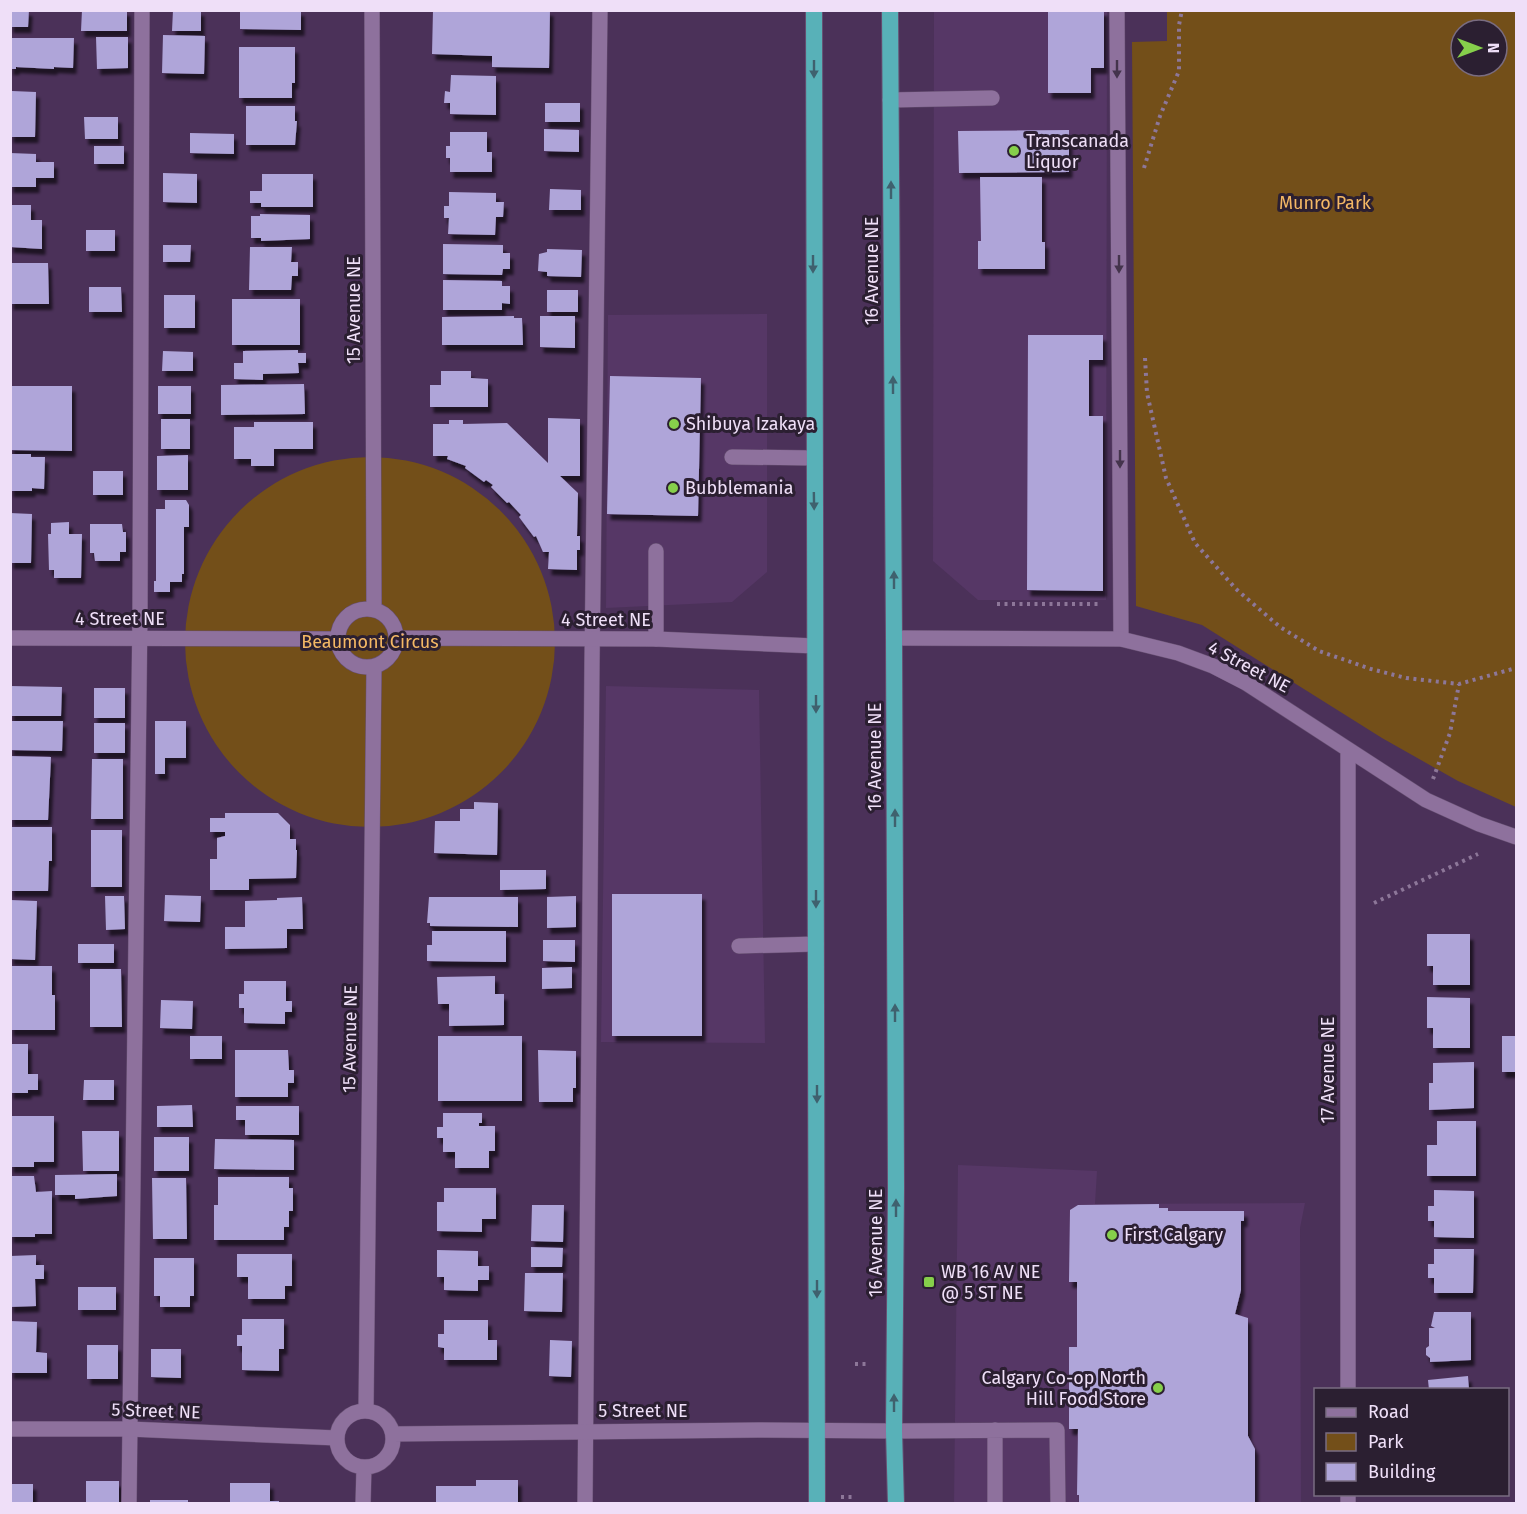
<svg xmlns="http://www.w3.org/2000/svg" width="1527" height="1514" font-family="'Fira Sans',sans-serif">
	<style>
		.built { fill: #563766 }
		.green { fill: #734f19; fill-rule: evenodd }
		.building { fill: #afa5d9; filter: url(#shadow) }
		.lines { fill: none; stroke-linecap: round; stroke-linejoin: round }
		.service-casing { stroke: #664f71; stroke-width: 16 }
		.minor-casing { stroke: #664f71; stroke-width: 16 }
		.trunk-casing { stroke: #664f71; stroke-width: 18 }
		.path { stroke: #8d7799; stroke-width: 4; stroke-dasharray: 3 4.5; stroke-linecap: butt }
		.service { stroke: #8e719d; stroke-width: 15 }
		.minor { stroke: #8e719d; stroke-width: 15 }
		.trunk { stroke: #58b1b8; stroke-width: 16 }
		.oneway { fill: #3f616e }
		.oneway2 { fill: #44344c }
		.poi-dot { fill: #86cf4b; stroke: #2b1f31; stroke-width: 2 }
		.labels { text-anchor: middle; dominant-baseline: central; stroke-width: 6; stroke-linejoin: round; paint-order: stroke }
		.poi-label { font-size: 18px; fill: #efdff8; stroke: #2b1f31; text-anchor: start }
		.park-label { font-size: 18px; fill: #f4b865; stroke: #2b1f31 }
		.street-label { font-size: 18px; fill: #efdff8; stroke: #2b1f31 }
	</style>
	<defs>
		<filter id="shadow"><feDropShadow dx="3.5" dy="6" stdDeviation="1.5" flood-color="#0009"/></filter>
	</defs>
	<rect width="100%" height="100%" fill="#4b3159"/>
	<path class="built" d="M934,11H1107L1106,600H978L933,561Z
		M767,314V572L732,602L606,608L608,315Z
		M606,686L759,690L765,1043L601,1042Z
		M958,1165L1097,1171L1095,1204L1305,1203L1300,1228L1301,1503L954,1504Z"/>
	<path class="green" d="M1167,11H1516V807L1458,781L1382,738L1202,625L1136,606L1132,42L1167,41ZM1461,30H1497V66H1461Z
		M185 642a185 185 0 1 1 370 0a185 185 0 1 1-370 0Z"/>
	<path class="building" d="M10,10H29L28,27H10Z
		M82,10H127V31H81Z
		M173,10H201V31H172Z
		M240,10H301V30L240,29Z
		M433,10H550L549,68L492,67V56L432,54Z
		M1048,10H1104V68H1091V93H1048Z
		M163,35L205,36L204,74L162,73Z
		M96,37H128V68L97,69Z
		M10,38H74L73,68L54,67V69L16,67V69H10Z
		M239,47H295V83H292V98H239Z
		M451,75L496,76V115L450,114V103H444L445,91L450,92Z
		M12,91L36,92L35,137H10Z
		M545,103H580V122H545Z
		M246,106H295V121H297L295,145H246Z
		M84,117H118V139H85Z
		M544,129L579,130V152L544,151Z
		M1069,130V172L959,173L958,131Z
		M450,132H487V152H492V172H450V158H446V146H450Z
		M190,133L234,134V154L190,153Z
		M94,146H124V164H94Z
		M10,153L36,154V162H54V178H36V187H10Z
		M163,173L197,174V203L163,202Z
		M262,174H313V207H261V203H250V191H262Z
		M980,177H1042V242H1045V269H978V241H981Z
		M550,189L581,190V210H549Z
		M449,192L496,193V202H504L503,217H496L495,235L448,234L449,218H444V206H449Z
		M10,205H31V220H42V249L10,247Z
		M260,214L310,215V239L261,241V238H251V216H260Z
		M86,230H115V251H86Z
		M443,244L503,245V253H510V269H503L502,275L443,274Z
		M163,245H191L190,262H163Z
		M250,247H292L291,262H298V276H292L291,290H249Z
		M547,249L582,250L581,277L547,276V272L538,271L539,254L547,252Z
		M10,263H48L49,304H10Z
		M443,280L502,281V286H510V304L502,303V310H443Z
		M89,287H121L122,312H89Z
		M547,290H578V312H547Z
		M164,295H195V328H164Z
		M232,299H300V345H232Z
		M514,316V318H522L523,345H442V317Z
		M540,316H575V348L540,347Z
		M1028,335H1103V360H1089V416H1103V591L1027,590Z
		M298,350V353H306V363H298L299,373L263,374V380L234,379V363H243V351Z
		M163,351L193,352V371H162Z
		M441,371H471V378L488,379V407H430V385H441Z
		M610,376L701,378L698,516L607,514Z
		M304,384L305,414L221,415V385Z
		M10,386H72V451L10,450Z
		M158,386H191V414H158Z
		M548,418L580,419V476H560L578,493L577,536H580V550H577V570L548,569L549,552H543L536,536L534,537L519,517L521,515L509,502L507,503L491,487L493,485L486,480L484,482L465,468L466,466L447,459L448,456H433V424H449V420H463V424L507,423L548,463Z
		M161,419H190V449H161Z
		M254,422H313V449H274V466H251V459H234V427H254Z
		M10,454H31V457H45L44,489L32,488V491H10Z
		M188,455V490H157V456Z
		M93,471H123V495H93Z
		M165,500H186L189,505V527H184V574H182V582H170V592H154V581H156V509H165Z
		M10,513L32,514L31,563H10Z
		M69,522V534H82L81,578H54V570H49L48,534H51V523Z
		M90,524H122L123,532H126V552H120V561H95L94,553H90Z
		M10,686L62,687L61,716H10Z
		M94,688H125V718H94Z
		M10,721H63L62,751L10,750Z
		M155,721H186V758H165V774H155Z
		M94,723H125V753H94Z
		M10,756L51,757L48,820H10Z
		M92,759H123V819H91Z
		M474,802L498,803L497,855L434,853L435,821H460V809H474Z
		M225,813H278L290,825V839H296V850H297L296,878L249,879V890H210V859H217V838L225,836V832H210V818H225Z
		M10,827H52V861H49L48,891H10Z
		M91,830H122V887H91Z
		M500,870H546V889L500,890Z
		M612,894H702V1036H612Z
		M165,895L201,896L200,922L164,921Z
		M105,896H124L125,929L106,930Z
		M576,896V927L547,928V897Z
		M302,897L303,929H287V948L225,949V927H245V901L277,900V898Z
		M429,897H518V927L430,926V923H427Z
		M10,900L37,901L35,960L10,959Z
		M432,931H506V962L427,961V945H432Z
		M1427,934H1470V985H1433V966H1427Z
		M543,940H575V962L543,961Z
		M78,944H114V963H78Z
		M10,966H52V995H55V1030H10Z
		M572,967V988L542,989V968Z
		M90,969H121L122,1027H90Z
		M495,976V994H504V1025L449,1026V1004H438L437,977Z
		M244,981H286V1001H292V1012H285V1024L244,1023V1008H239V994H244Z
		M1427,997L1470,998V1048H1433V1028H1427Z
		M161,1000L193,1001L192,1029L160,1028Z
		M190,1036H222V1059H190Z
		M438,1036H522V1101H438Z
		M1502,1036H1516V1072H1502Z
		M10,1044H28V1074H38V1090H28V1093H10Z
		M235,1050H288L289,1070H294V1083H288V1097H235Z
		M538,1050L576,1051V1088H573V1102H539Z
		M1474,1062V1108L1429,1110V1083H1433V1063Z
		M84,1080H114V1100H83Z
		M192,1105L193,1127H157V1106Z
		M236,1106H299V1135H245V1120H236Z
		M443,1113H482V1123H479V1126H495V1151H489V1168H455V1152H443V1138H437V1127H443Z
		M10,1116H54V1162H34V1167H10Z
		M1437,1121H1476V1176H1427V1145H1437Z
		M82,1131H119V1171H83Z
		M154,1137H189V1171H154Z
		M215,1139L294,1140V1170L214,1169Z
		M117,1174V1196L75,1199V1195H55V1175Z
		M10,1176H34L36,1192L52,1191V1234H35V1237H10Z
		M218,1177H289V1188H293V1211H289V1227H284V1240H214V1205H218Z
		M152,1178H186L187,1239H153Z
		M444,1188H496V1219H482V1232L437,1231V1202H444Z
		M1434,1190L1474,1191V1238L1434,1237V1221H1428V1206H1434Z
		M1159,1204V1208H1168V1211H1244V1221H1241V1290L1235,1314L1248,1318V1436L1255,1449V1504H1079V1495H1077L1078,1429H1069V1347H1077V1282H1069L1070,1210L1078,1205Z
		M532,1205H564L563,1242L531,1241Z
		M531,1247L563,1248L562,1267H531Z
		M1434,1249H1474L1473,1293H1434V1278H1428V1264H1434Z
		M437,1250L478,1251V1266H489V1280H478V1291L444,1290V1277H437Z
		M237,1254H292V1286H285V1299H248V1277H237Z
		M36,1255V1265H44V1279H35L36,1306L10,1307V1256Z
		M154,1258H194V1296H190V1307H160V1296H154Z
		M525,1273H563L562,1312L524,1311Z
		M78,1287H116V1310H78Z
		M1434,1312H1471V1360L1430,1362V1358L1426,1355V1348L1429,1346V1328H1435L1431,1326Z
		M242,1319H284V1349H279V1371L242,1370V1346H237V1335H242Z
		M444,1320H488V1340H497V1360H444V1348L438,1347V1334H444Z
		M10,1321L37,1322L36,1352L47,1353V1373H10Z
		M550,1340L572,1341L571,1377L549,1376Z
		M87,1345H118V1379H87Z
		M151,1349H181V1378L151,1377Z
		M1468,1376L1469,1390H1429L1428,1380Z
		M476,1480H518V1504H436V1486H476Z
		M86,1481H119V1504H86Z
		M230,1483H270V1501H279V1504H230Z
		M10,1484H33V1504H10Z
		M150,1500H188V1504H150Z"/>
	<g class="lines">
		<g class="service-casing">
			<path id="service" d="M1117,10L1121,639
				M890,100L992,98
				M732,457L813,458
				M656,551V639
				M739,946L816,944
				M995,1430V1504
				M894,1431L1057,1430L1058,1504
				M129,1504L140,612L142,10
				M585,1504L592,663L600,10"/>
		</g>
		<g class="minor-casing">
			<path id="minor" d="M372,10L374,609
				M338 638a29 29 0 1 1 58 0a29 29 0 1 1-58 0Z
				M10,638L337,639
				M397,638L656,639L815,646
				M894,638L1121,639L1178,653L1213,666L1246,683L1426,800L1479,824L1516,837
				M1348,1390V750
				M366,1411L374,667
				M337 1439a28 28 0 1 1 56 0a28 28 0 1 1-56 0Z
				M10,1429H129L337,1438
				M393,1434L758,1430L894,1431
				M1348,1494V1504
				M363,1504L364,1467"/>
		</g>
		<g class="trunk-casing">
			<path id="trunk" d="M814,10L817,1504
				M890,10L894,638L896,1188L894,1431L896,1504"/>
		</g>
		<path class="path" d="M1144,168L1160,116L1179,71V25L1182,10
			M1145,358L1147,393L1166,478L1195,543L1236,589L1280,627L1319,651L1371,669L1406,678L1459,684L1516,668
			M997,604H1098
			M1433,779L1450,733L1459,684
			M1374,903L1478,854
			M855,1364H867
			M841,1497H853"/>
		<use href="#service" class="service"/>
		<use href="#minor" class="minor"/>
		<use href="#trunk" class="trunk"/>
	</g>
	<defs><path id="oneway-solid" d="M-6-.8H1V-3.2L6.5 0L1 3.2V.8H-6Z" transform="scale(1.5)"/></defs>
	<g class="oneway">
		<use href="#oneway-solid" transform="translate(814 69) rotate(90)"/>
		<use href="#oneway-solid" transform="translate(891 190) rotate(-90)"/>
		<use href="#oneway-solid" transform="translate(813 264) rotate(90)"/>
		<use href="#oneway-solid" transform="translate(893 385) rotate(-90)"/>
		<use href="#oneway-solid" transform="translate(814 501) rotate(89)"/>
		<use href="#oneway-solid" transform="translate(894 580) rotate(-90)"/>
		<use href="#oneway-solid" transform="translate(816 704) rotate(90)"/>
		<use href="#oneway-solid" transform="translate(895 818) rotate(-90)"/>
		<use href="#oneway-solid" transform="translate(816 899) rotate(90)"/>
		<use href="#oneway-solid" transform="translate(895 1013) rotate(-90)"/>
		<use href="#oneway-solid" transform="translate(817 1094) rotate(90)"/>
		<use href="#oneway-solid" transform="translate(896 1208) rotate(-90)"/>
		<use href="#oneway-solid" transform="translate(817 1289) rotate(90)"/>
		<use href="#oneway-solid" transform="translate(894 1403) rotate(-90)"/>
	</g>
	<g class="oneway2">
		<use href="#oneway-solid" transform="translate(1117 69) rotate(90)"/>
		<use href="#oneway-solid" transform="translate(1119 264) rotate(90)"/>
		<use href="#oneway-solid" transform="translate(1120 459) rotate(90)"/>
	</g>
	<g class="poi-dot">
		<circle cx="1014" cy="151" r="6"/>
		<circle cx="674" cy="424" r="6"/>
		<circle cx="673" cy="488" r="6"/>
		<circle cx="1112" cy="1235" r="6"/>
		<rect x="923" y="1276" width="12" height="12" rx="3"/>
		<circle cx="1158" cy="1388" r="6"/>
	</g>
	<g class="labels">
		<g class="poi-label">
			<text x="1026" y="141">Transcanada<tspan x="1026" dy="21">Liquor</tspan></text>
			<text x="686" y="424">Shibuya Izakaya</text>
			<text x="685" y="488">Bubblemania</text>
			<text x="1124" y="1235">First Calgary</text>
			<text x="941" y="1272">WB 16 AV NE<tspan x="941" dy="21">@ 5 ST NE</tspan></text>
			<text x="1146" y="1378" text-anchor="end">Calgary Co-op North<tspan x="1146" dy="21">Hill Food Store</tspan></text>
		</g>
		<g class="park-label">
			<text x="1325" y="203">Munro Park</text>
			<text x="370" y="642">Beaumont Circus</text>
		</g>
		<g class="street-label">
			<text transform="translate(872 271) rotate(-90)">16 Avenue NE</text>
			<text transform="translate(354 310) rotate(-90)">15 Avenue NE</text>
			<text x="120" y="619">4 Street NE</text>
			<text x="606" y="620">4 Street NE</text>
			<text transform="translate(1249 667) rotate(28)">4 Street NE</text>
			<text transform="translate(875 757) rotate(-90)">16 Avenue NE</text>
			<text transform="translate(350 1039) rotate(-89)">15 Avenue NE</text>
			<text transform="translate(1328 1070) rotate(-90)">17 Avenue NE</text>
			<text transform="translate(876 1243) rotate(-90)">16 Avenue NE</text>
			<text transform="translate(156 1411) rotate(2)">5 Street NE</text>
			<text x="643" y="1411">5 Street NE</text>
		</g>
	</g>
	<rect width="1527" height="1514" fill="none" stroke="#efdff8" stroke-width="24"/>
	<rect x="1314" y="1388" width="195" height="108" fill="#2b1f31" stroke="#796c81" stroke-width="1.5"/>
	<rect x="1326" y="1408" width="30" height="9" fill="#8e719d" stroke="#796c81" stroke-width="1.5"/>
	<text x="1368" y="1418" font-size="18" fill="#efdff8">Road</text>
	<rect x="1326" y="1433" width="30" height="18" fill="#734f19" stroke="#796c81" stroke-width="1.5"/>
	<text x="1368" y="1448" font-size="18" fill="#efdff8">Park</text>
	<rect x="1326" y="1463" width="30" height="18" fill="#afa5d9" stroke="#796c81" stroke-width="1.5"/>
	<text x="1368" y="1478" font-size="18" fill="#efdff8">Building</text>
	<g transform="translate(1479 48) rotate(90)"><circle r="28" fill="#2b1f31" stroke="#796c81" stroke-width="1.5"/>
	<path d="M0-4.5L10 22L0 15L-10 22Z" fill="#86cf4b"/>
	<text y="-9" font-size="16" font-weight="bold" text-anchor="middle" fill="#efdff8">N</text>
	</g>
</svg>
